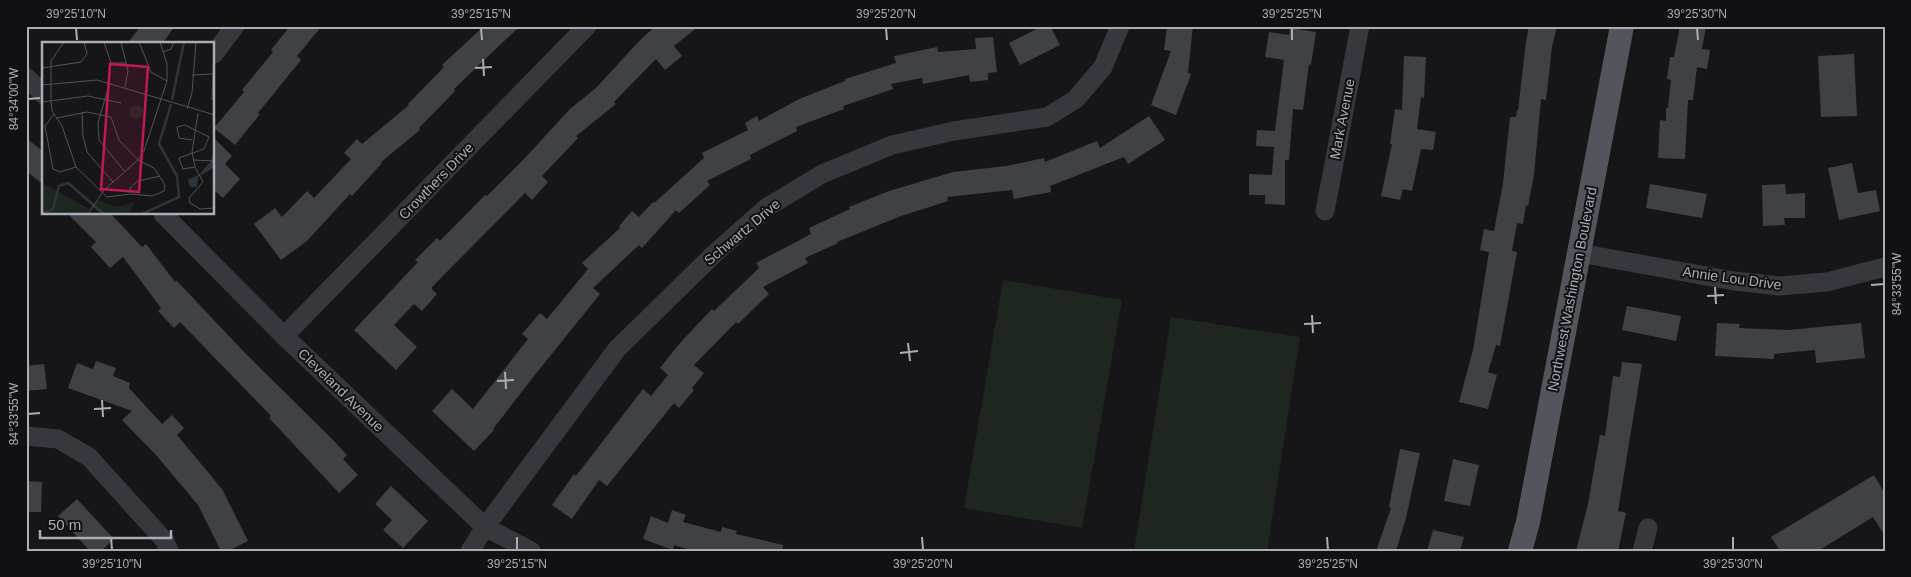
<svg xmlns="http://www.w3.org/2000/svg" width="1911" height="577" font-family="Helvetica,sans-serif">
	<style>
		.green { fill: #1e261f }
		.building { fill: #404145 }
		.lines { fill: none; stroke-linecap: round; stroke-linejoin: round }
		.minor { stroke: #37383d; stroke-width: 19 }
		.major { stroke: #53555c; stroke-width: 24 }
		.ticks { fill: none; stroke: #a8adb8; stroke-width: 2 }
		.labels { text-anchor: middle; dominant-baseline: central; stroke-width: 4; stroke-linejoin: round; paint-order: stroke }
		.street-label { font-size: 14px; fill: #a8adb8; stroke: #111113 }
		.inset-river { fill: none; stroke: #2c353c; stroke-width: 2.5 }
		.inset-road { fill: none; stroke: #505258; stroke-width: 1 }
		.view { fill: #c2185b; fill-opacity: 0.15; stroke: #c2185b; stroke-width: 2.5 }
		.inset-edge { fill: none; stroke: #a8adb8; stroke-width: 2.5 }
		.neatline { fill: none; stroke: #a8adb8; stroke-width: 2 }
		.ticks-label { font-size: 12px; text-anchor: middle; fill: #a8adb8 }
	</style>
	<rect width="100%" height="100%" fill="#161618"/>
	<path class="green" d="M1003,280L1122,300L1082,528L964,508Z
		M1171,317L1300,337L1267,551H1134Z"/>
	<path class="building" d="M141,26H175L162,44H127Z
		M290,26H322L297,56L301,60L258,113L260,114L235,145L214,128L244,92L242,90L273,52L271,50Z
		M484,26H520L454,89L455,91L419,128L420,130L381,162L382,163L352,196L350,194L307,241L281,260L254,224L275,208L282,217L307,191L314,198L351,159L344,153L357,139L362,144L409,105L408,104L444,67L442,65Z
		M656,26H699L674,46L682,56L665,70L656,59L614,102L616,104L576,136L578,138L542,176L548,182L532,200L525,193L431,288L437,294L422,311L414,304L394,325L417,347L396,370L354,330L418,262L415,260L437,238L440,241L485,195L487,196L524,159L570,109L596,88L641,39Z
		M1042,26H1050L1060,45L1020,65L1009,43Z
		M1167,26H1193L1188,73L1191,74L1176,115L1151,105L1171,51L1164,50Z
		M1529,26H1557L1552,47L1546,100L1541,99L1534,175L1528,206L1526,205L1523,224L1517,223L1512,251L1517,252L1500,346L1496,345L1488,372L1497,375L1488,409L1459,402L1473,350L1489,252L1480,250L1484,229L1494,231L1503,183L1510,117H1516L1517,110H1518L1526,42Z
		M1680,26H1706L1702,49L1710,50L1707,69L1697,67L1693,100H1688L1685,159L1658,158L1660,120L1666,121V108H1668L1671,80L1667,79L1670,57H1674Z
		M1290,28L1316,32L1311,65L1309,64L1303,110L1293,109L1289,160H1285V205L1265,204V195H1249V174L1272,175L1274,147L1256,146L1257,130L1275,131L1284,60L1265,57L1269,32L1289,35Z
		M993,37L997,72L988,73V80L970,82L969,75L923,84L922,78L891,84L893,89L843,106L844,109L796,127L797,131L750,155L751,159L707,181L710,185L679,213L676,210L642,248L639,245L593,288L600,294L534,376L493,429L494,430L474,451L432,411L452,389L473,409L528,339L522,334L540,313L547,319L588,269L582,263L620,228L619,226L632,211L639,217L653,202L654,203L704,158L702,153L748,130L745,123L757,116L759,121L799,99L845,81V79L896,63L894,56L937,47L938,52L976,49L975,38Z
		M1854,54L1857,116L1821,117L1818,56Z
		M1404,56L1426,57L1424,98L1421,97L1417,129L1436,132L1433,150L1421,149L1412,191L1403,189L1400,200L1381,196L1392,144H1390L1395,109L1402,110Z
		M1149,116L1165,140L1128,164L1124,157L1050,186L1051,192L1014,199L1012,190L947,197L948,201L901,216L837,242L838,243L805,258L808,263L763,287L769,294L738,324L736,322L694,365L704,373L692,388L694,390L679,408L674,403L607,486L599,480L572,519L552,505L574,474L576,476L643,389L651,396L668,375L660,368L680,343L712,309L714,311L759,268L756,263L811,234L809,228L850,209L849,207L889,191L953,172L1006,166L1044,158L1045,162L1097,141L1100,148Z
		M26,138L44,152V185L26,171Z
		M214,138L232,156L225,164L240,179L223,198L214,190Z
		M1852,163L1858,193L1876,190L1880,211L1839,220L1828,168Z
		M1650,184L1707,194L1702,218L1646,208Z
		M1785,184L1786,194L1805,193V218H1784L1785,225L1763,226L1762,185Z
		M68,214H111L142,247L146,244L175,282L176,280L245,353L332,439L347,455L343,459L358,475L339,493L269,418L271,416L180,322L174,328L158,311L161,308L123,257L110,268L91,247L96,242Z
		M1627,306L1681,316L1676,341L1622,330Z
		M1717,323L1740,324L1739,328L1788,330L1861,323L1865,358L1816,363L1815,350L1774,354V359L1715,356Z
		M96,361L116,368L113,376L130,383L129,388L162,424L172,415L184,428L177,435L222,489L248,541L228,551H221L198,505L156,455L122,420L132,411L68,388L77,363L93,369Z
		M1622,362L1642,364L1618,511L1626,513L1618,551H1576L1588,504L1600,435L1605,436L1613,376L1620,377Z
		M44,364L47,389L26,391V366Z
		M1400,449L1420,453L1406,518L1396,551H1376L1391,508L1389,507Z
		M1453,459L1479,465L1470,506L1444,501Z
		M1874,475L1885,494V536L1873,517L1818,551H1780L1771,537Z
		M26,481L42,482L41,512H26Z
		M391,486L428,521L403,548L383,530L392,520L375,504Z
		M77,499L114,539L101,551H90L58,516Z
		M672,510L686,515L683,522L721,532L722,527L737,531L736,534L783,545V551H694L674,545L673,550L643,539L651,516L668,523Z
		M1433,530L1464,537L1460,551H1427Z"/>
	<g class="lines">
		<path class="minor" d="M214,54L235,26
			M26,77L44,95
			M1325,211L1360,26
			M163,214L284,336L485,527L531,551
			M1579,253L1734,281L1780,286L1827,282L1885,267
			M284,336L587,26
			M26,436L58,439L89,457L165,541L169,551
			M470,551L485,527L617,349L715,253L766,208L822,174L892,145L954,131L1047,117L1076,99L1103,67L1120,26
			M1642,551L1648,528"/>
		<path class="major" d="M1520,551L1528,522L1622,26"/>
	</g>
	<path class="ticks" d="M76,28L77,40M481,28L482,40M886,28L887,40M1292,28V40M1697,28L1698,40M483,59L484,76M475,68L492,67M28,99L40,98M1871,285L1884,284M1715,287L1716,304M1707,296L1724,295M1312,315L1313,333M1304,324L1321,323M908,343L910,361M900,353L918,351M505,372L506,389M497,381L514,380M102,400L103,417M94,409L111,408M28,414L40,413M111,537L112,550M517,537V550M922,537L923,550M1327,537L1328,550M1733,537V550"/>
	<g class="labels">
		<g class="street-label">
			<text transform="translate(1342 119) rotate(-79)">Mark Avenue</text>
			<text transform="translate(436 181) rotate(-46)">Crowthers Drive</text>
			<text transform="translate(742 232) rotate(-40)">Schwartz Drive</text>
			<text transform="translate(1732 278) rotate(8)">Annie Lou Drive</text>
			<text transform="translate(1572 289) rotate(-79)">Northwest Washington Boulevard</text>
			<text transform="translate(341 390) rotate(44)">Cleveland Avenue</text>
		</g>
	</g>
	<g transform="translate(42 42)">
		<rect width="172" height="172" fill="#161618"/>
		<path d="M87 70a7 7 0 1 1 14 0a7 7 0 1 1-14 0ZM0,141L48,167L46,172H0ZM56,158L74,165L93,160L87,172H58L51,166Z" fill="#1e261f"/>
		<path d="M172,108L171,126L156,135L155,145H148L146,138L158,132L169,119Z" fill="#2c353c"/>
		<path class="inset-river" d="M130,58L142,0M0,171L11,167L17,144L26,141L62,172M100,172L137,155L135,134L117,102L129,62"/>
		<path class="inset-road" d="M62,0L69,21H84M79,0L86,29L83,45M97,0L109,30L125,39M121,10L129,7L132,0M0,26L39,20L45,12L42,0M150,33L170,32M0,43L55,38L173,73M65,50L56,81L57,98L83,130M170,58L172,10M0,60L46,54L79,61M145,67L150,51L154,0M40,70L41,94L45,110L71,140M12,72L3,84L11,127L18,130L34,125M15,76L45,70L69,75L77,98L96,118L112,126L123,143L122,149L110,154L89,152L65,155L34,125L20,84L10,69L9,59V19L22,0M150,98L137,96L135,85L143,83L167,95L162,107L137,116L141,127L153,125M151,118L173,119M88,151V146L96,139L118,134M148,161L147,156L161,140L153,125L150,110L156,71M148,161L158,167L173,166M46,172L62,148L96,118L102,109L125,39V22L118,0"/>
		<path class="view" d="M68,22L106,25L97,150L59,147Z"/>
		<rect width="172" height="172" class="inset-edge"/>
	</g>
	<rect width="1911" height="577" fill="none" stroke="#111113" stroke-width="55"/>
	<path d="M40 530v8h131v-8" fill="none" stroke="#a8adb8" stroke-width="2.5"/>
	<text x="48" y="530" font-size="15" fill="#a8adb8" stroke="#111113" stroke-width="4" paint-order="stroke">50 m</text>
	<rect x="28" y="28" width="1856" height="522" class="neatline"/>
	<g class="ticks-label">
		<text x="76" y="18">39°25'10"N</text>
		<text x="481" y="18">39°25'15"N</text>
		<text x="886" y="18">39°25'20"N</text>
		<text x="1292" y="18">39°25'25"N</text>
		<text x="1697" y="18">39°25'30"N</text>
		<text transform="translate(14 99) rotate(-90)" y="4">84°34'00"W</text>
		<text transform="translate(1897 284) rotate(-90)" y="4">84°33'55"W</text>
		<text transform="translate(14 414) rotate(-90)" y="4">84°33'55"W</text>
		<text x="112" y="568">39°25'10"N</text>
		<text x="517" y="568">39°25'15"N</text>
		<text x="923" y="568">39°25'20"N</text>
		<text x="1328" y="568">39°25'25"N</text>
		<text x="1733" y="568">39°25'30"N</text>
	</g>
</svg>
